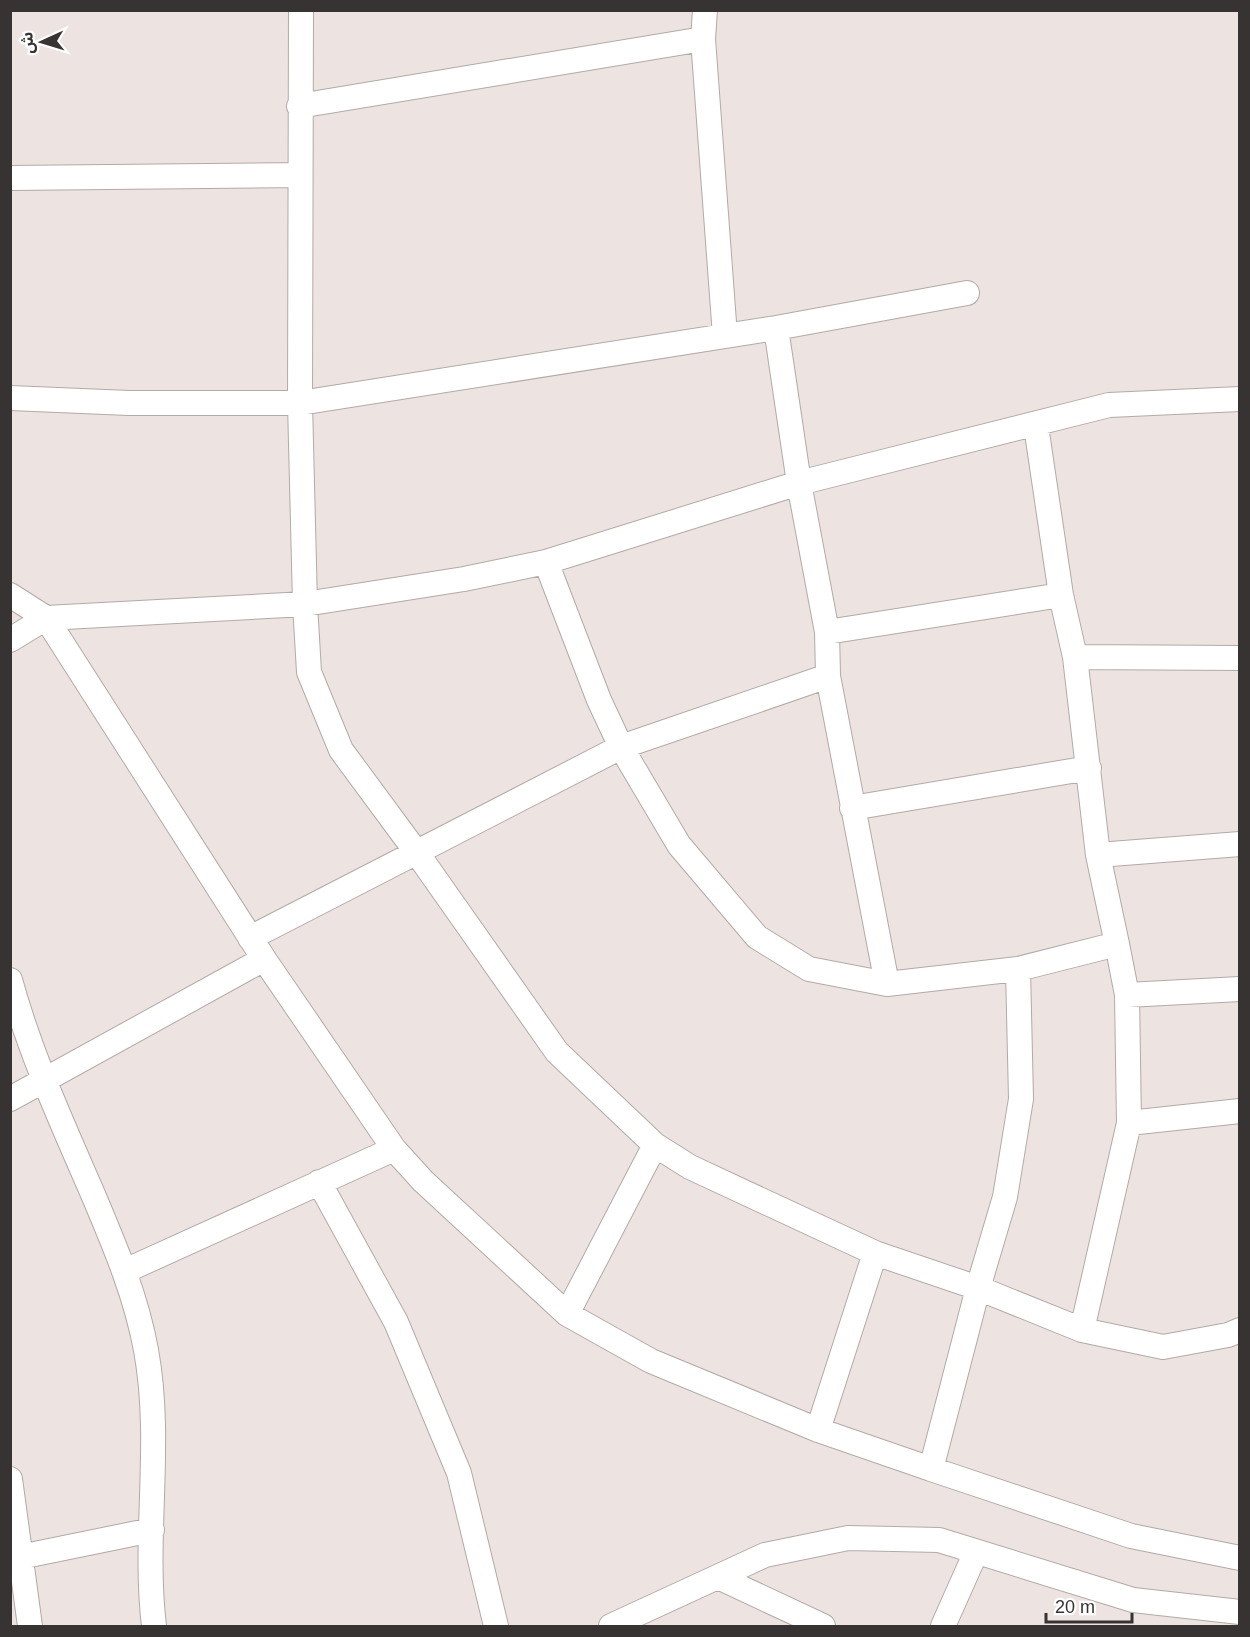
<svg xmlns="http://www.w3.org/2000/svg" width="1250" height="1637" font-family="Arial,'Noto Sans Arabic',sans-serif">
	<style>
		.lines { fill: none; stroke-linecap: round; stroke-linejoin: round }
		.minor-casing { stroke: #b2aaa7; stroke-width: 26 }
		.minor { stroke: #fff; stroke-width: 24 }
	</style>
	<rect width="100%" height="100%" fill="#ede4e1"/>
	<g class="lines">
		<g class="minor-casing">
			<path id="minor" d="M705,10L703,39L725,336
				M299,106L703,39
				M10,178L299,175
				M776,328L799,483L827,632L828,676L887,984
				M10,398L129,403H300L776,328L967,293
				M546,562L599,700L621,747L679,845L757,937L809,969L887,984L1018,969L1117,944L1098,855L1075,657L1061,595L1036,426
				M10,595L46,618L264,959L394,1149L423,1181L567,1314L651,1361L818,1430L931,1469L978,1288L875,1253L690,1167L655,1145L557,1052L417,853L341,750L309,672L305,604L300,403L301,10
				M827,632L1061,595
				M10,640L46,618L305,604L464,579L546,562L799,483L1109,405L1240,399
				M1075,657L1240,658
				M852,808L1089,768
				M1098,855L1240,844
				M250,938L621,747L828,676
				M1018,969L1021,1099L1005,1197L978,1288L1082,1330L1163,1347L1228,1335L1240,1330
				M10,980C30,1053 62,1123 92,1192C114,1244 136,1295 146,1350C163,1443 143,1535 154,1626
				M1127,995L1240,989
				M10,1099L264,959
				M1129,1123L1240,1111
				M319,1182L396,1322L459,1473L496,1626
				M125,1271L394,1149
				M567,1314L655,1145
				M1082,1330L1129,1123L1127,995L1117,944
				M818,1430L875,1253
				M931,1469L1131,1536L1240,1558
				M10,1479L30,1626
				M20,1557L152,1530
				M718,1577L823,1626
				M611,1626L765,1555L848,1538L939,1540L1133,1600L1240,1612
				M943,1626L976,1552"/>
		</g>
		<use href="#minor" class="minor"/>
	</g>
	<rect width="1250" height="1637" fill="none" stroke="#363332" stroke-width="24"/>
	<g transform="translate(42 42) rotate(266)" stroke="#ffffff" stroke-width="4.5" paint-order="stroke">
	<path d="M0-4.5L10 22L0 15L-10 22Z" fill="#363332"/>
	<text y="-9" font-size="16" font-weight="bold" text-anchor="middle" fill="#363332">ش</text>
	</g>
	<path d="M1046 1613v9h86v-9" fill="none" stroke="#363332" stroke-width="3"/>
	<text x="1055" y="1613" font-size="18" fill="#363332" stroke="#ffffff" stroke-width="4.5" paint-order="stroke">20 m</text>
</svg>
